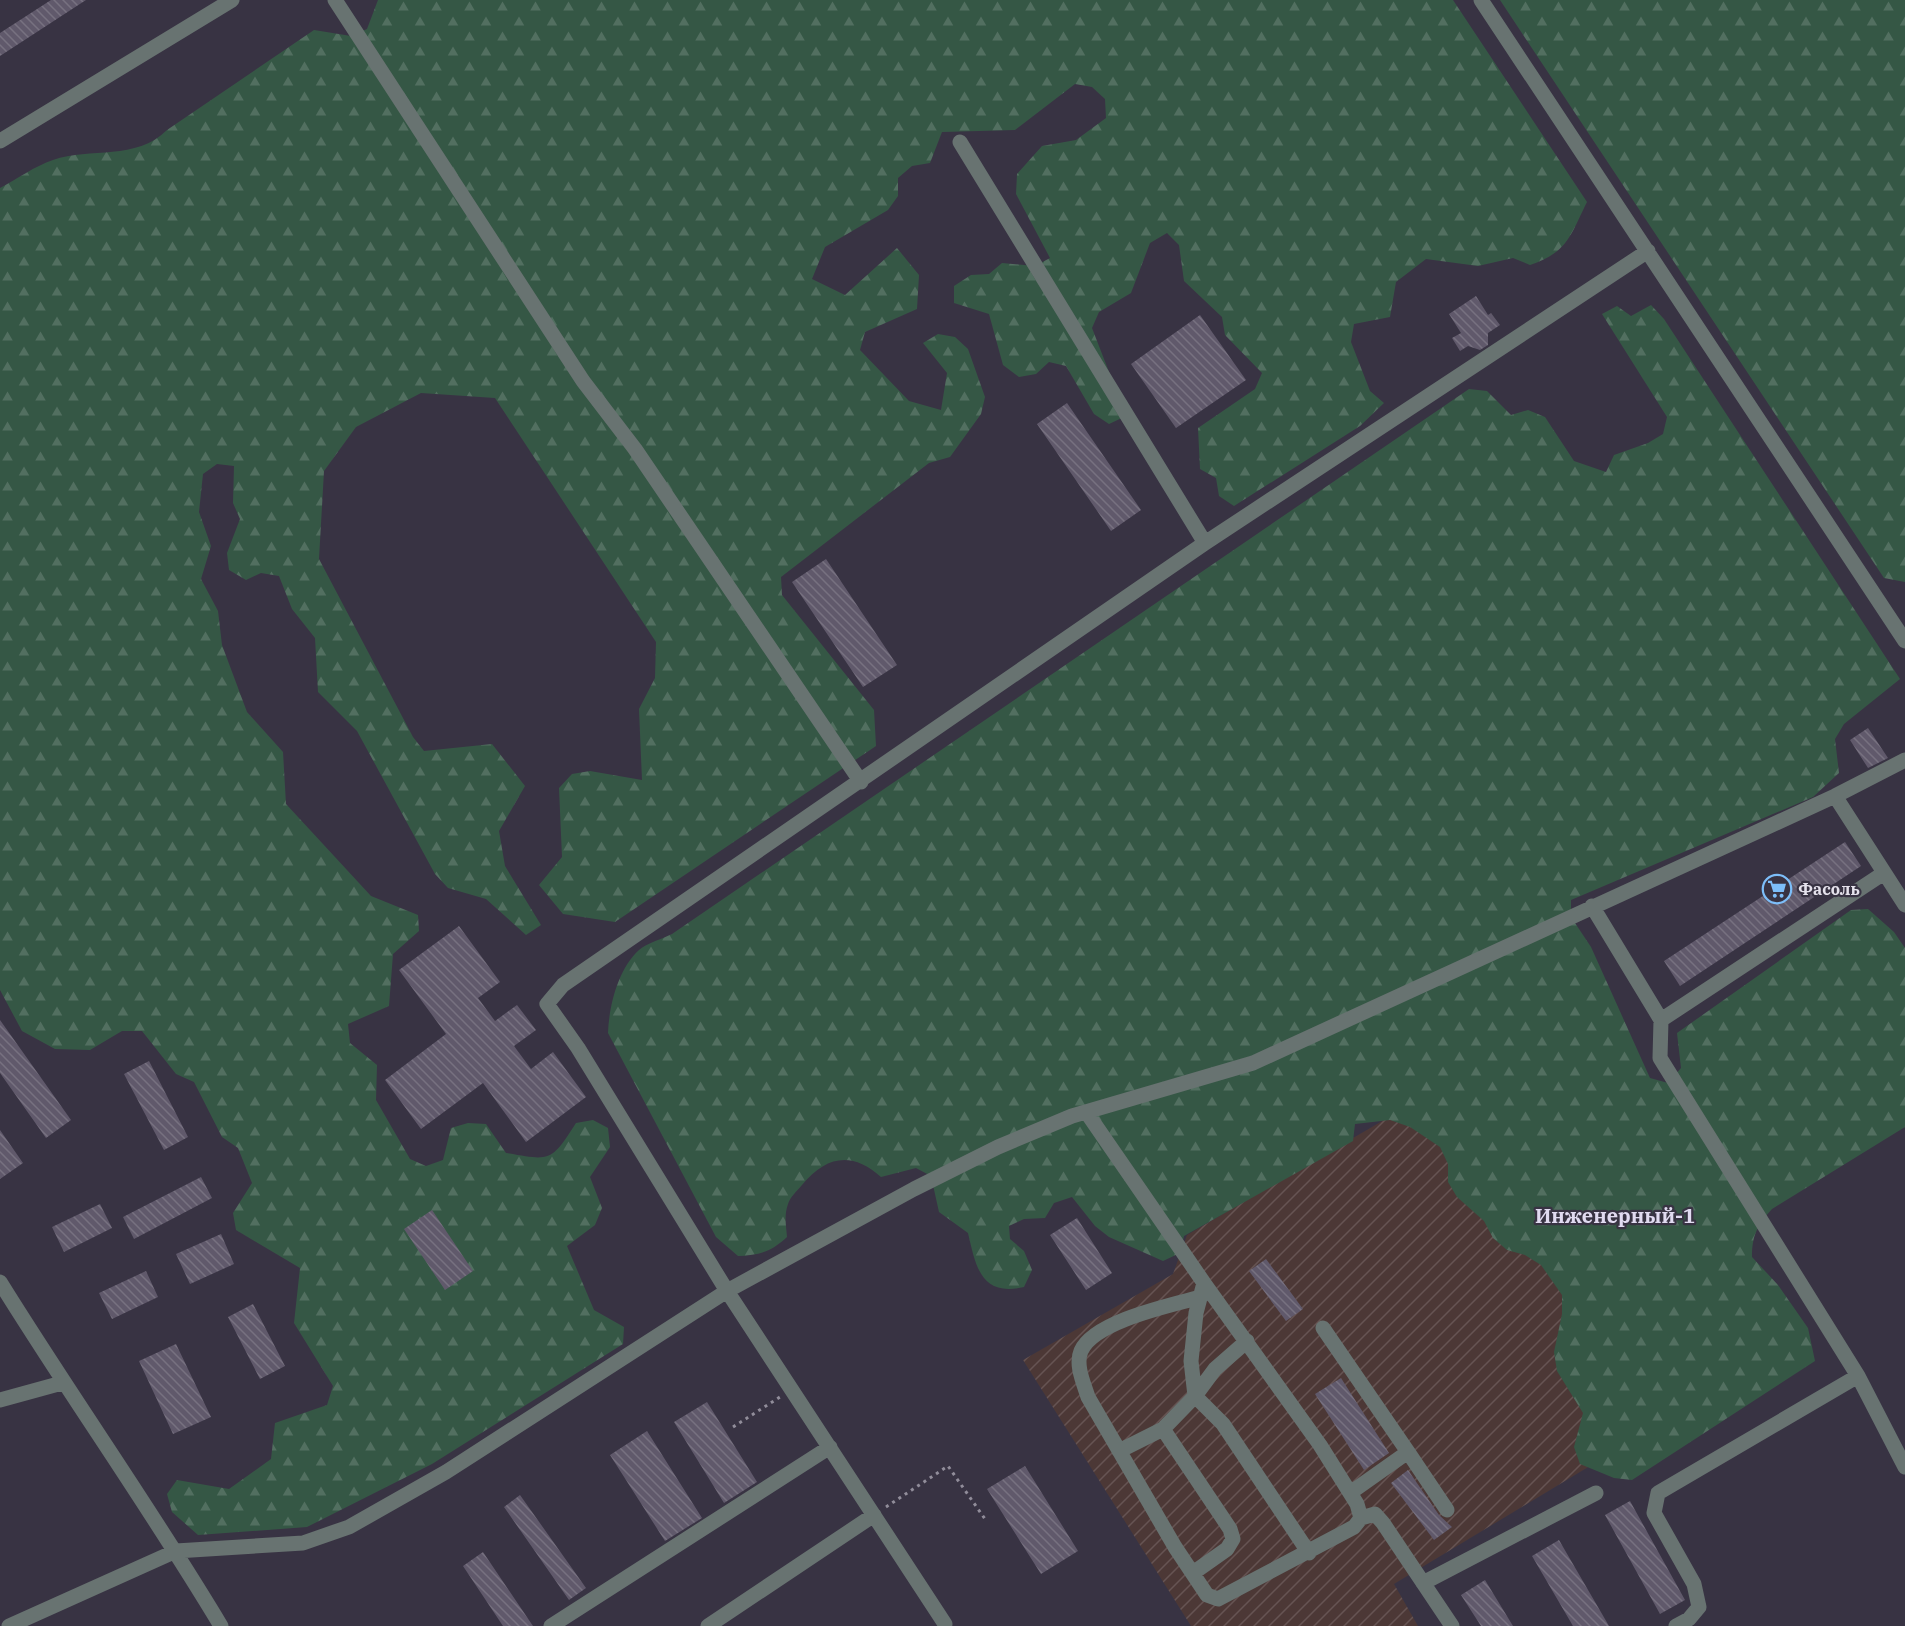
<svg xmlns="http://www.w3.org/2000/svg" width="1905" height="1626" font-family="'IBM Plex Serif',serif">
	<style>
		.industrial { fill: url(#industrial-furrows) }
		.forest { fill: url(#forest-firs) }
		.building { fill: url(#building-back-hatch) }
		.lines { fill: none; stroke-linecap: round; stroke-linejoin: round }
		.path { stroke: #918d9a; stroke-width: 3; stroke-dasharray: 3 4.5; stroke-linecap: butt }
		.minor { stroke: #687371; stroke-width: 15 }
		.labels { text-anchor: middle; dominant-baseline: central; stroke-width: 4.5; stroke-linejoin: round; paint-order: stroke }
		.poi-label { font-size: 16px; font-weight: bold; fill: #e5e2ec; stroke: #383343; text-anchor: start }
		.quarter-label { font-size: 20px; font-weight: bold; fill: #e1dbf1; stroke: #383343 }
	</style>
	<defs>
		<pattern id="industrial-furrows" width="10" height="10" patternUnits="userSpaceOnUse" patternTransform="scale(1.5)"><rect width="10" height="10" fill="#4c3836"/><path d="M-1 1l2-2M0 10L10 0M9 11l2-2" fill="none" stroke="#665453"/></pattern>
		<pattern id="forest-firs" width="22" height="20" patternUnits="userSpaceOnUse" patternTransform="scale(1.5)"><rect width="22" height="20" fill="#355745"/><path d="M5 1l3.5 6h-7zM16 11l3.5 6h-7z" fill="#526f60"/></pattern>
		<pattern id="building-back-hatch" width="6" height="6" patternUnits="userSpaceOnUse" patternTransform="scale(1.5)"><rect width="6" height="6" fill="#60596b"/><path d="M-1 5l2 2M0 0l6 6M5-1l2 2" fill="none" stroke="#777180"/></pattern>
	</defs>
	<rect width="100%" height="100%" fill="#383343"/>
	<path class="industrial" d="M1437,1089L1648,1431L1394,1584L1418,1626H1191L1023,1360L1173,1274L1187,1235Z"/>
	<path class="forest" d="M378,0H1453L1587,202C1570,236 1568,252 1530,265L1513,258L1478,266L1426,259L1396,282L1390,317L1354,324L1351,342L1370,391L1384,403L1360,426L1234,506L1219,496L1216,478L1200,469L1198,428L1255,389L1262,373L1225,335L1222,317L1184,281L1179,245L1167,233L1150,243L1131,293L1099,312L1092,328L1126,416L1109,424L1094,414L1066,366L1049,362L1036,374L1019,377L1003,365L989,314L954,303V286L971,275L989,274L1002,263L1035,266L1050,258L1016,194L1017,174L1042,146L1076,140L1106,118L1105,99L1092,87L1075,84L1015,130L942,132L930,163L912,166L898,178V196L888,210L825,247L812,279L845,295L897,248L919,275L917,309L865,332L860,350L909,401L941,410L947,373L923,343L938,334L955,337L968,349L985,397L981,414L950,457L929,463L781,577L782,595L874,710L876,746L615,922L563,914L539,885L562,857L559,788L572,774L590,771L642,780L639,709L655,678L656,642L495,398L421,393L356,427L324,471L319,559L413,737L424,751L492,744L525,786L499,831L505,866L541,925L526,935L486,899L448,888L435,874L357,731L318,692L315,638L292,609L279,576L261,573L246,580L229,570L227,553L240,519L233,503L234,466L217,464L203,474L199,512L211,546L201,579L218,611L222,645L247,712L283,752L286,804L371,896L418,915L419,931L393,954L389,1006L348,1024L350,1043L377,1065L376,1100L410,1159L426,1166L443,1160L451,1128L468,1123L486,1124L506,1153C551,1161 551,1162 576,1123L593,1120L608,1128L610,1147L590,1177L602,1208L595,1225L567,1246L594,1310L624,1327L623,1344L432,1464L307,1527L198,1535L172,1512L167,1494L177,1480L229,1489L271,1459L275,1423L327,1405L333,1386L294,1323L300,1268L236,1230L233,1213L252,1183L238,1148L222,1137L194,1082L176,1074L142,1031H122L90,1050L55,1049L22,1031L0,990V188C17,179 35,166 53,160C91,147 136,161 167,130L314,30L351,36L367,29Z
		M1500,0H1905V582L1884,578Z
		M1651,305L1664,319L1900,679L1844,724L1835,739L1839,773L1813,797L1571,900V917L1591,947L1650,1078L1668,1083L1681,1068L1677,1033L1851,910L1868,909L1894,932L1905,948V1127L1772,1209C1757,1225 1752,1236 1752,1257L1778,1285L1808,1328L1815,1361L1632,1480L1614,1478L1580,1464L1574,1447L1583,1413L1557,1371L1554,1352L1562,1314V1295L1541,1265L1525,1255L1507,1250L1493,1238L1484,1221L1457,1197L1448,1182V1164L1440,1147L1410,1127L1390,1120L1355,1124L1353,1141L1184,1236L1180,1253L1163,1261L1109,1237L1095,1226L1072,1197L1054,1203L1045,1218L1024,1219L1009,1226L1010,1239L1024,1251L1032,1270L1024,1287C981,1297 976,1267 968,1233L939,1212L931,1176L916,1168L881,1177C852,1151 826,1156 802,1185C797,1191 790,1197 788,1204C784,1215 786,1225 787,1237C771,1252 759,1255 738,1256L716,1237L608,1033C609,1006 618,969 639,950C647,943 662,939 672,934L1469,389L1487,391L1511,415L1528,410L1545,417L1574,461L1606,472L1614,455L1648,443L1663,434L1667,417L1602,314L1617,306L1631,316Z"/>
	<path class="building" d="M51,0H86L0,56V33Z
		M1476,296L1488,315L1491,313L1500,325L1488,333V345L1480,350L1468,346L1460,351L1452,338L1461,333L1449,314Z
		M1200,315L1246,380L1176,428L1131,364Z
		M1067,403L1141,510L1111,531L1037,424Z
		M826,559L897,665L863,687L792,582Z
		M1868,728L1888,758L1868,768L1850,740Z
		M1845,842L1861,866L1680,986L1664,961Z
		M459,926L500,982L478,998L495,1021L517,1005L536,1030L514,1046L531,1069L553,1052L586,1097L526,1142L483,1083L421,1129L385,1080L446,1034L399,970Z
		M0,1020L71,1120L46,1138L0,1073Z
		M149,1061L188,1137L164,1150L124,1074Z
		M0,1130L23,1163L0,1179Z
		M201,1177L212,1198L134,1239L123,1217Z
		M100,1204L112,1228L64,1252L52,1227Z
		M432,1210L473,1271L445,1290L404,1229Z
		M1077,1218L1112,1273L1086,1290L1050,1235Z
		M221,1234L234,1264L190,1284L176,1254Z
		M1266,1259L1303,1309L1286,1321L1249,1271Z
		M146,1271L158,1297L112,1319L99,1293Z
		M253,1304L285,1366L260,1379L228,1317Z
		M176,1344L211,1417L173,1434L139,1361Z
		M1341,1378L1389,1453L1364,1470L1315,1394Z
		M707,1402L757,1482L724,1503L674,1422Z
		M647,1431L702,1518L665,1541L610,1455Z
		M1025,1466L1078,1551L1041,1574L987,1489Z
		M1408,1470L1439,1515L1452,1527L1434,1540L1391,1483Z
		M520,1495L586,1588L569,1600L504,1507Z
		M1630,1501L1685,1600L1660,1614L1605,1515Z
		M1559,1540L1609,1626H1573L1532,1556Z
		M483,1552L533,1626H503L463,1566Z
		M1485,1580L1513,1626H1481L1461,1595Z"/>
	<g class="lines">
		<path class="path" d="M733,1427L780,1397
			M886,1507L948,1466L985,1519"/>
		<path class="minor" d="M335,0L583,381L635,449L861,782
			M1481,0L1905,641
			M0,141L232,0
			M960,142L1205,543
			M1835,796L1905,905
			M1592,906L1661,1020L1660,1058L1858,1376L1905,1467
			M1661,1020L1884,873
			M1087,1113L1204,1283L1196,1313L1191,1361L1195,1396L1223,1424L1309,1553
			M0,1282C72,1398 151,1509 221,1626
			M1201,1297C1172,1305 1094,1321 1081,1351C1075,1365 1084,1384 1088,1397L1175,1547L1207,1595L1218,1599L1354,1527L1361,1518L1357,1504L1320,1445L1204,1283
			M1323,1328L1408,1452L1350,1493
			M0,1400L62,1383
			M1163,1429L1230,1529L1233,1539L1227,1549L1193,1573
			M1119,1451L1163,1429L1195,1396L1215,1369L1247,1341
			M1408,1452L1447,1510
			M1361,1518L1375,1514L1383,1523L1452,1626
			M1423,1583L1596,1493
			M945,1624L727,1291L578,1048L547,1004L563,985L1205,543L1648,251
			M9,1626L176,1551L303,1543L349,1527L446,1472L727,1291L914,1189L998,1147L1072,1116L1253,1063L1835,796L1905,760
			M551,1626L830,1447
			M708,1626L874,1515
			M1676,1626L1689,1619L1699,1607L1694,1584L1654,1513L1658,1493L1858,1376"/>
	</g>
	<defs>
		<g id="supermarket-ring" transform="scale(1.5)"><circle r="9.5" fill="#383343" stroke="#7dbef9" stroke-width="1.5"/><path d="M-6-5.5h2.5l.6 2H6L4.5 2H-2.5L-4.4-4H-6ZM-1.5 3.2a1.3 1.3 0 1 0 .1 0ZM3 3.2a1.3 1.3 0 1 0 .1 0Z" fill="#7dbef9"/></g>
	</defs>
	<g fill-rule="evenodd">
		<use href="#supermarket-ring" x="1777" y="889"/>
	</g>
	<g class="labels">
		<g class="poi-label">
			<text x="1798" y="889">Фасоль</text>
		</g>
		<g class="quarter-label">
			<text x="1615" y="1215">Инженерный-1</text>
		</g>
	</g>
</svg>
